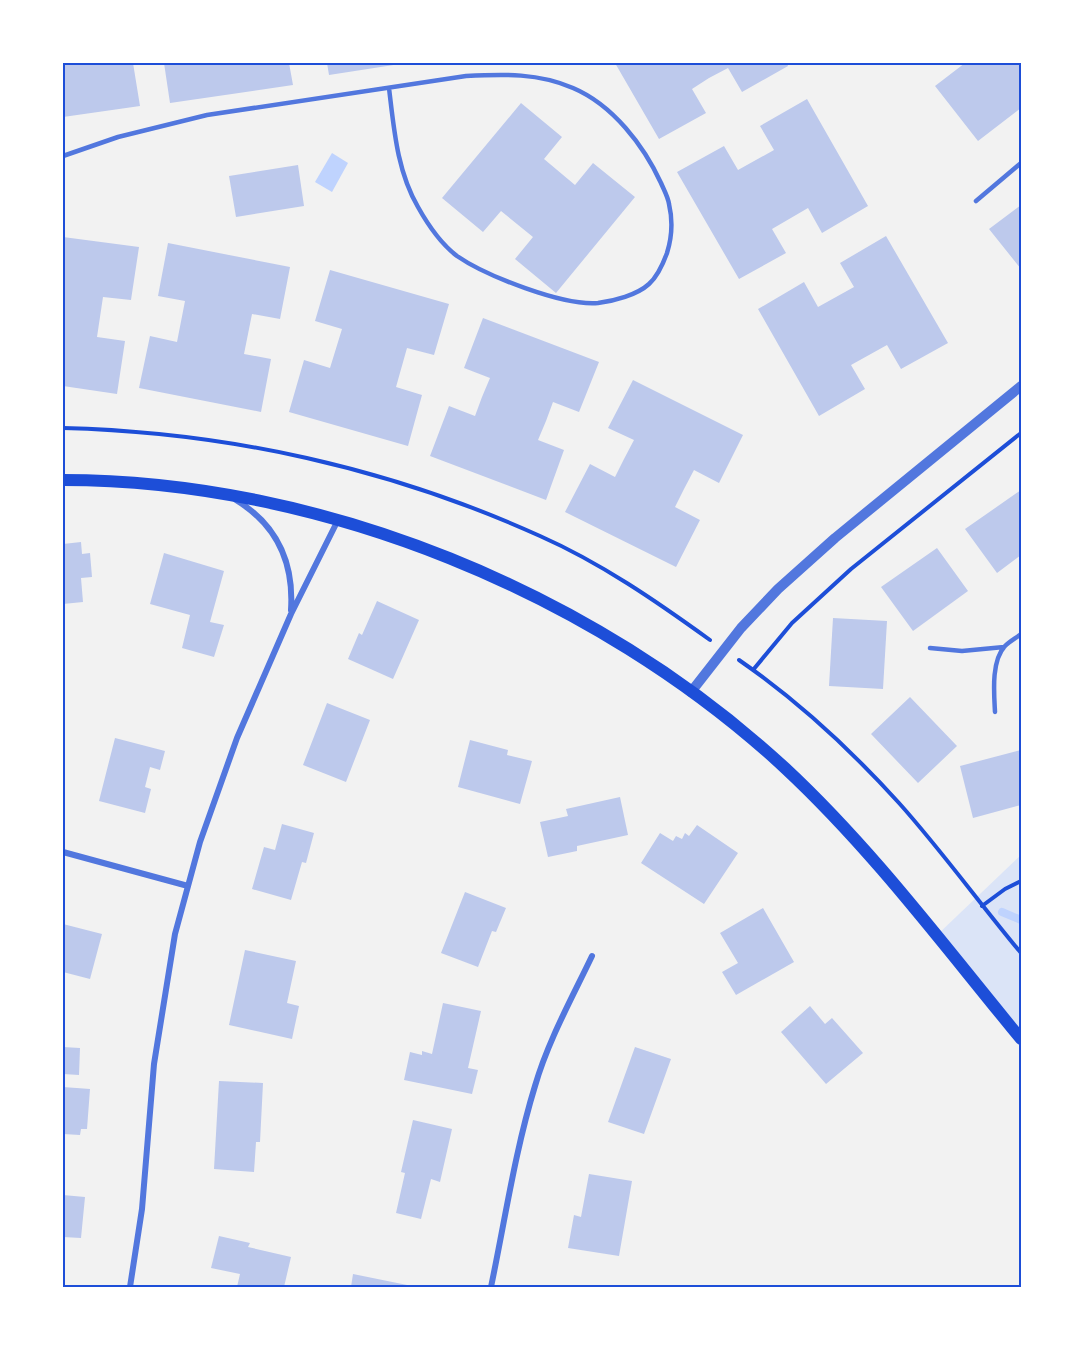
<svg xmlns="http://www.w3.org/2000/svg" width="1084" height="1350" font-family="'Sofia Sans Condensed',sans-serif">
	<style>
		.green { fill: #dbe4f7 }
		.water { fill: #bfd3fe }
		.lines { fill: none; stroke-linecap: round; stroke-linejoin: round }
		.stream { stroke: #bfd3fe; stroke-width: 8 }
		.building { fill: #bdc9ec }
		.path { stroke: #1d4ed8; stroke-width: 4 }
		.service { stroke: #5277de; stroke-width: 4.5 }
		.minor { stroke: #5277de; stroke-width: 6 }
		.tertiary { stroke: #5277de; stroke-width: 10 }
		.secondary { stroke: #1d4ed8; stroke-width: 12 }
		.neatline { fill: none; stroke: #1d4ed8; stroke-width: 2 }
	</style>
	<rect width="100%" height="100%" fill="#f2f2f2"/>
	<path class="green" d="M1021,855V1039L936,936Z"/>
	<path class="water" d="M332,153L348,163L332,192L315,182Z"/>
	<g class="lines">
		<path class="stream" d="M1002,912L1021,920"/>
	</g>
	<path class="building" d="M63,63H133L140,106L63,117Z
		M164,63H289L293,85L170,103Z
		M327,63H399L400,64L329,75Z
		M615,63H787L788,66L742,92L728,68L709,78L692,89L706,113L659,139Z
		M965,63H1021V108L978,141L935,86Z
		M807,99L868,206L822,233L808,208L772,229L786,253L739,279L677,172L724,146L738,170L774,150L760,126Z
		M521,103L562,137L544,159L575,185L593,163L635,197L556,293L515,259L533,237L501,211L483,232L442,198Z
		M298,165L304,206L236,217L229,176Z
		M1021,205V269L989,229Z
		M886,236L948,343L901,369L887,345L851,365L865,389L819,416L758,309L804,282L818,307L854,287L840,263Z
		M63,237L139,247L131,300L103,297L97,337L125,341L117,394L63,386Z
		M168,243L290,267L280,319L252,314L244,354L271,359L261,412L139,388L150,336L177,342L185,301L158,296Z
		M330,270L449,304L434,355L407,348L396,387L422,395L408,446L289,412L304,360L330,368L342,329L315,321Z
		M483,318L599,362L579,412L553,402L546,421L538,440L564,450L546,500L430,456L449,406L475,416L482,397L490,378L464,368Z
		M633,380L743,435L719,483L694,470L684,489L675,507L700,520L676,567L565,512L590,464L615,477L624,459L634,440L608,428Z
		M1021,490V555L997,573L965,529Z
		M81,542L82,554L90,553L92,577L81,578L83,602L63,604V544Z
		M937,548L968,591L913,631L881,587Z
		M164,553L224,571L210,622L224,625L214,657L182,648L190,615L150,604Z
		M377,601L419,620L393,679L348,659L359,633L362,635Z
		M833,618L887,621L883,689L829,686Z
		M910,697L957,746L918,783L871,734Z
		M327,703L370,720L346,782L303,765Z
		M115,738L165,751L160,770L150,767L145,787L151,789L145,813L99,801Z
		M470,740L508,750L507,755L532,761L520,804L458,787Z
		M1021,750V805L973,818L960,766Z
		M620,797L628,835L577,846V851L548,857L540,822L568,816L566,809Z
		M282,824L314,833L306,863L302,862L291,900L252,889L264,847L275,850Z
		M697,825L738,853L704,904L641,863L660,833L673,841L676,836L682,839L685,833L689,836Z
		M465,892L506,908L496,932L492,931L478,967L441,953Z
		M763,908L794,962L736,995L722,972L738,963L720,933Z
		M63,924L102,934L90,979L63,972Z
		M245,950L296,961L287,1003L299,1006L292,1039L229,1025Z
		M443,1003L481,1011L468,1068L478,1070L472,1094L404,1080L410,1052L422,1055V1051L432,1054Z
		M810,1006L825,1024L832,1018L863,1053L826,1084L781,1032Z
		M63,1047L80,1048L79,1075L63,1074Z
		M635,1047L671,1059L644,1134L608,1122Z
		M219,1081L263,1083L260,1142H256L254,1172L214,1169Z
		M63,1087L90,1089L87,1129H81L80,1135L63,1134Z
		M413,1120L452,1129L440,1182L431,1179L421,1219L396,1213L405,1173L401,1172Z
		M589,1174L632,1181L619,1256L568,1248L574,1215L581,1217Z
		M63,1195L85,1197L81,1238L63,1237Z
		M219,1236L250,1243L248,1247L291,1257L284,1287H237L240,1274L211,1268Z
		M353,1274L412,1286V1287H351Z"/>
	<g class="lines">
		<path class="path" d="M63,428C227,432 390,468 540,536C601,563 656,601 710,640
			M739,660C798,701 851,750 899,803C942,851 980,904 1021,953
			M753,670L792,623L851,569L1021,433
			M982,906L1005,889L1021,881"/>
		<path class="service" d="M63,156L118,137L207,115L466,76C504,74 539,73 573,88C613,105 644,146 661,183C664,190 668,197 669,204C673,221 672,237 667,253C663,264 658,276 649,284C637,295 614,301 598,303C563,306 486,276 457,256C440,243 428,225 418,207C397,171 394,129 389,88
			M976,201L1021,163
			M930,648L962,651L1004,647
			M995,712C994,693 991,661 1005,646C1010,641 1016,638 1021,634"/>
		<path class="minor" d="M236,500C277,525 294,563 291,610
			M63,852L188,886
			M130,1287L142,1209L154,1064L175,934L200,842L237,738L291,614L338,520
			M491,1287C505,1220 515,1151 535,1086C548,1041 572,998 592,956"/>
		<path class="tertiary" d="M691,692L741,628L778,589L835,538L1021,386"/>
		<path class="secondary" d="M63,480C321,480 596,593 785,768C873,850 945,947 1021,1039"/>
	</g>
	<rect width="1084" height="1350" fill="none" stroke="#ffffff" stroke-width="129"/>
	<rect x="64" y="64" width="956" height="1222" class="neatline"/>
</svg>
